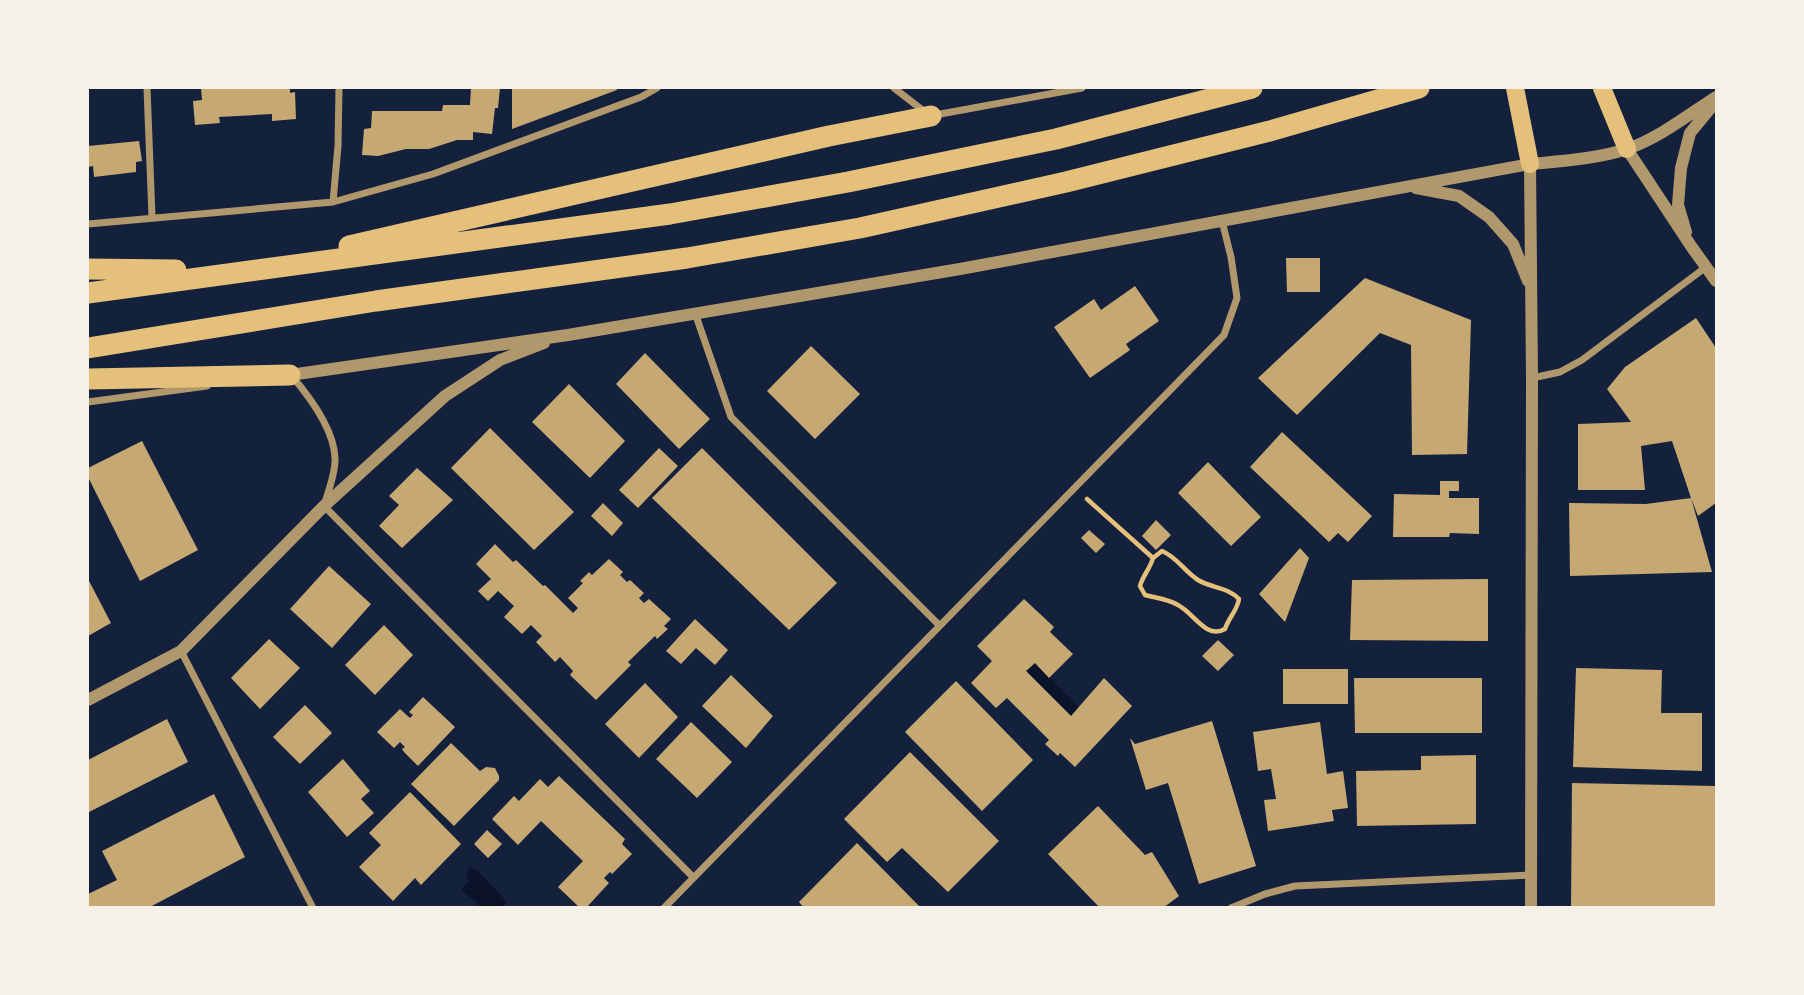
<svg xmlns="http://www.w3.org/2000/svg" width="1804" height="995" font-family="'Fira Sans Condensed',sans-serif">
	<style>
		.water { fill: #0b132b }
		.building { fill: #c6a872 }
		.lines { fill: none; stroke-linecap: round; stroke-linejoin: round }
		.path { stroke: #e5c07b; stroke-width: 4.5 }
		.minor { stroke: #b1986c; stroke-width: 7 }
		.tertiary { stroke: #b1986c; stroke-width: 12 }
		.primary { stroke: #e5c07b; stroke-width: 18 }
		.motorway { stroke: #e5c07b; stroke-width: 21 }
	</style>
	<rect width="100%" height="100%" fill="#14213d"/>
	<path class="water" d="M1035,663L1079,708L1071,716L1026,671Z
		M470,868L476,869L507,902L501,907H481L461,889L469,881L466,875Z"/>
	<path class="building" d="M201,88H290V93L295,92L296,119L272,121V114L219,117L220,123L195,125L193,101L202,100Z
		M471,88H500L498,108H495L492,134L473,132V140H457L429,149H406L378,156L362,155L364,129L371,128L372,111H442L443,105H470Z
		M512,88H617V90L512,129Z
		M139,141L142,161L136,162V172L94,177L93,166L88,167V146Z
		M1286,258H1320V292H1287Z
		M1365,278L1471,320L1467,454L1412,455L1411,345L1380,333L1297,415L1258,378Z
		M1135,286L1159,321L1126,344L1130,350L1090,378L1054,327L1094,299L1101,310Z
		M1696,318L1716,348V503L1698,516L1691,498L1712,572L1570,576L1569,503L1646,504L1691,498L1672,441L1641,446L1645,490H1578V424L1631,422L1607,389L1625,367Z
		M811,346L860,394L815,439L767,391Z
		M645,353L710,419L679,449L616,384Z
		M569,384L625,441L590,478L532,422Z
		M490,428L574,512L534,550L451,468Z
		M1282,432L1372,516L1348,542L1338,533L1329,542L1250,467Z
		M142,441L198,550L140,581L88,477V468Z
		M659,448L678,466L638,508L619,490Z
		M702,448L837,583L789,630L652,498Z
		M1208,462L1261,517L1231,546L1178,493Z
		M417,468L453,500L402,548L379,526L399,505L389,496Z
		M1440,481H1459V491H1449V498H1479V534L1450,533L1449,537H1393L1394,494L1440,495Z
		M603,503L623,523L612,536L591,516Z
		M1156,520L1171,535L1156,550L1142,536Z
		M1089,530L1105,544L1096,553L1081,538Z
		M495,544L513,562L516,560L543,586L545,585L573,613L578,608L568,598L583,583L580,581L589,572L592,575L609,559L623,572L620,575L627,582L630,580L644,593L639,598L644,603L649,599L671,619L664,626L668,629L657,639L655,636L628,662L631,665L596,700L570,675L573,671L560,657L555,662L536,642L542,636L531,625L522,634L504,617L514,606L498,591L488,601L478,591L491,579L476,564Z
		M1300,548L1309,558L1285,622L1259,594Z
		M329,566L371,604L332,648L290,609Z
		M88,579L111,623L88,636Z
		M1488,579V641L1350,640L1352,580Z
		M1024,599L1054,627L1050,632L1073,654L1049,678L1035,663L1026,671L1071,716L1104,678L1132,706L1075,767L1060,753L1058,756L1045,744L1049,740L1007,698L996,708L971,683L992,661L977,646Z
		M695,619L728,650L715,665L696,648L681,664L666,651Z
		M384,625L413,655L375,695L345,665Z
		M269,639L300,668L260,709L231,678Z
		M1218,640L1234,655L1218,671L1202,656Z
		M1576,668L1662,670L1661,713H1702V771L1573,767Z
		M1283,669H1348V704H1283Z
		M731,675L773,716L746,748L702,706Z
		M1354,678H1482V733H1355Z
		M956,681L1033,760L982,811L905,732Z
		M645,683L678,717L639,758L605,724Z
		M423,697L455,727L418,766L404,752L402,749L405,747L400,742L394,748L377,732L400,709L410,718L413,715L409,712Z
		M305,705L332,733L300,764L273,737Z
		M167,719L188,762L89,812L88,760Z
		M1212,721L1256,866L1199,884L1168,783L1146,790L1130,738L1135,744Z
		M691,722L732,762L697,798L656,759Z
		M1320,722L1327,774L1343,771L1348,808L1332,810L1334,821L1268,831L1264,800L1276,799L1271,769L1258,771L1253,732Z
		M451,743L480,771L486,767L495,768L499,776V780L454,826L411,784Z
		M910,752L999,841L948,892L902,848L887,862L844,819Z
		M1476,755V824L1357,826L1356,771L1421,770V756Z
		M343,759L370,791L361,799L374,813L347,837L308,792Z
		M559,776L625,839L622,844L632,854L612,874L610,872L604,878L609,883L586,908H580L558,887L583,861L541,821L518,845L492,819L514,796L519,801L540,779L548,787Z
		M1572,783L1716,786V908H1571Z
		M410,792L461,844L421,885L415,878L393,901L359,867L381,845L369,833Z
		M214,794L245,857L148,908H88V894L117,880L102,851Z
		M1098,806L1145,855L1152,852L1179,896L1163,908H1100L1048,854Z
		M487,830L502,844L488,858L474,844Z
		M857,843L921,908H804L799,902Z"/>
	<g class="lines">
		<path class="path" d="M1087,499L1153,558L1162,551C1177,557 1184,571 1198,580C1211,588 1228,587 1239,599C1237,611 1229,617 1225,629C1206,640 1194,613 1178,605C1168,599 1156,598 1145,595L1140,586C1143,575 1150,569 1153,558"/>
		<path class="minor" d="M147,88L152,217
			M894,88L925,112
			M935,115L1082,88
			M333,202L338,146L339,88
			M88,224L333,202L433,174L641,97L657,88
			M695,313L731,417L939,625
			M291,375C309,396 334,430 335,458C336,472 328,492 324,506L693,877
			M1532,378L1560,372L1582,360L1706,267
			M88,402L207,386
			M181,651L313,908
			M664,908L1224,335L1237,298L1231,257L1222,221
			M1231,908L1265,894L1295,886L1531,875"/>
		<path class="tertiary" d="M1627,149L1691,246L1716,281
			M1530,164L1532,378L1531,908
			M1416,188L1459,196L1489,217L1513,244L1528,281
			M1686,232L1678,205L1681,168L1690,133L1714,104
			M290,375L568,335L960,269L1530,164C1562,161 1596,159 1627,149C1659,138 1688,115 1716,97
			M88,700L181,651L324,506L445,396L500,360L544,343"/>
		<path class="primary" d="M1515,88L1530,164
			M1602,88L1627,149"/>
		<path class="motorway" d="M349,246L829,136L931,116
			M88,269L176,270
			M88,293L670,214L848,182L1056,139L1252,88
			M88,348L376,301L687,258L860,228L1066,182L1270,131L1419,88
			M88,379L290,375"/>
	</g>
	<rect width="1804" height="995" fill="none" stroke="#f6f1e7" stroke-width="178"/>
</svg>
